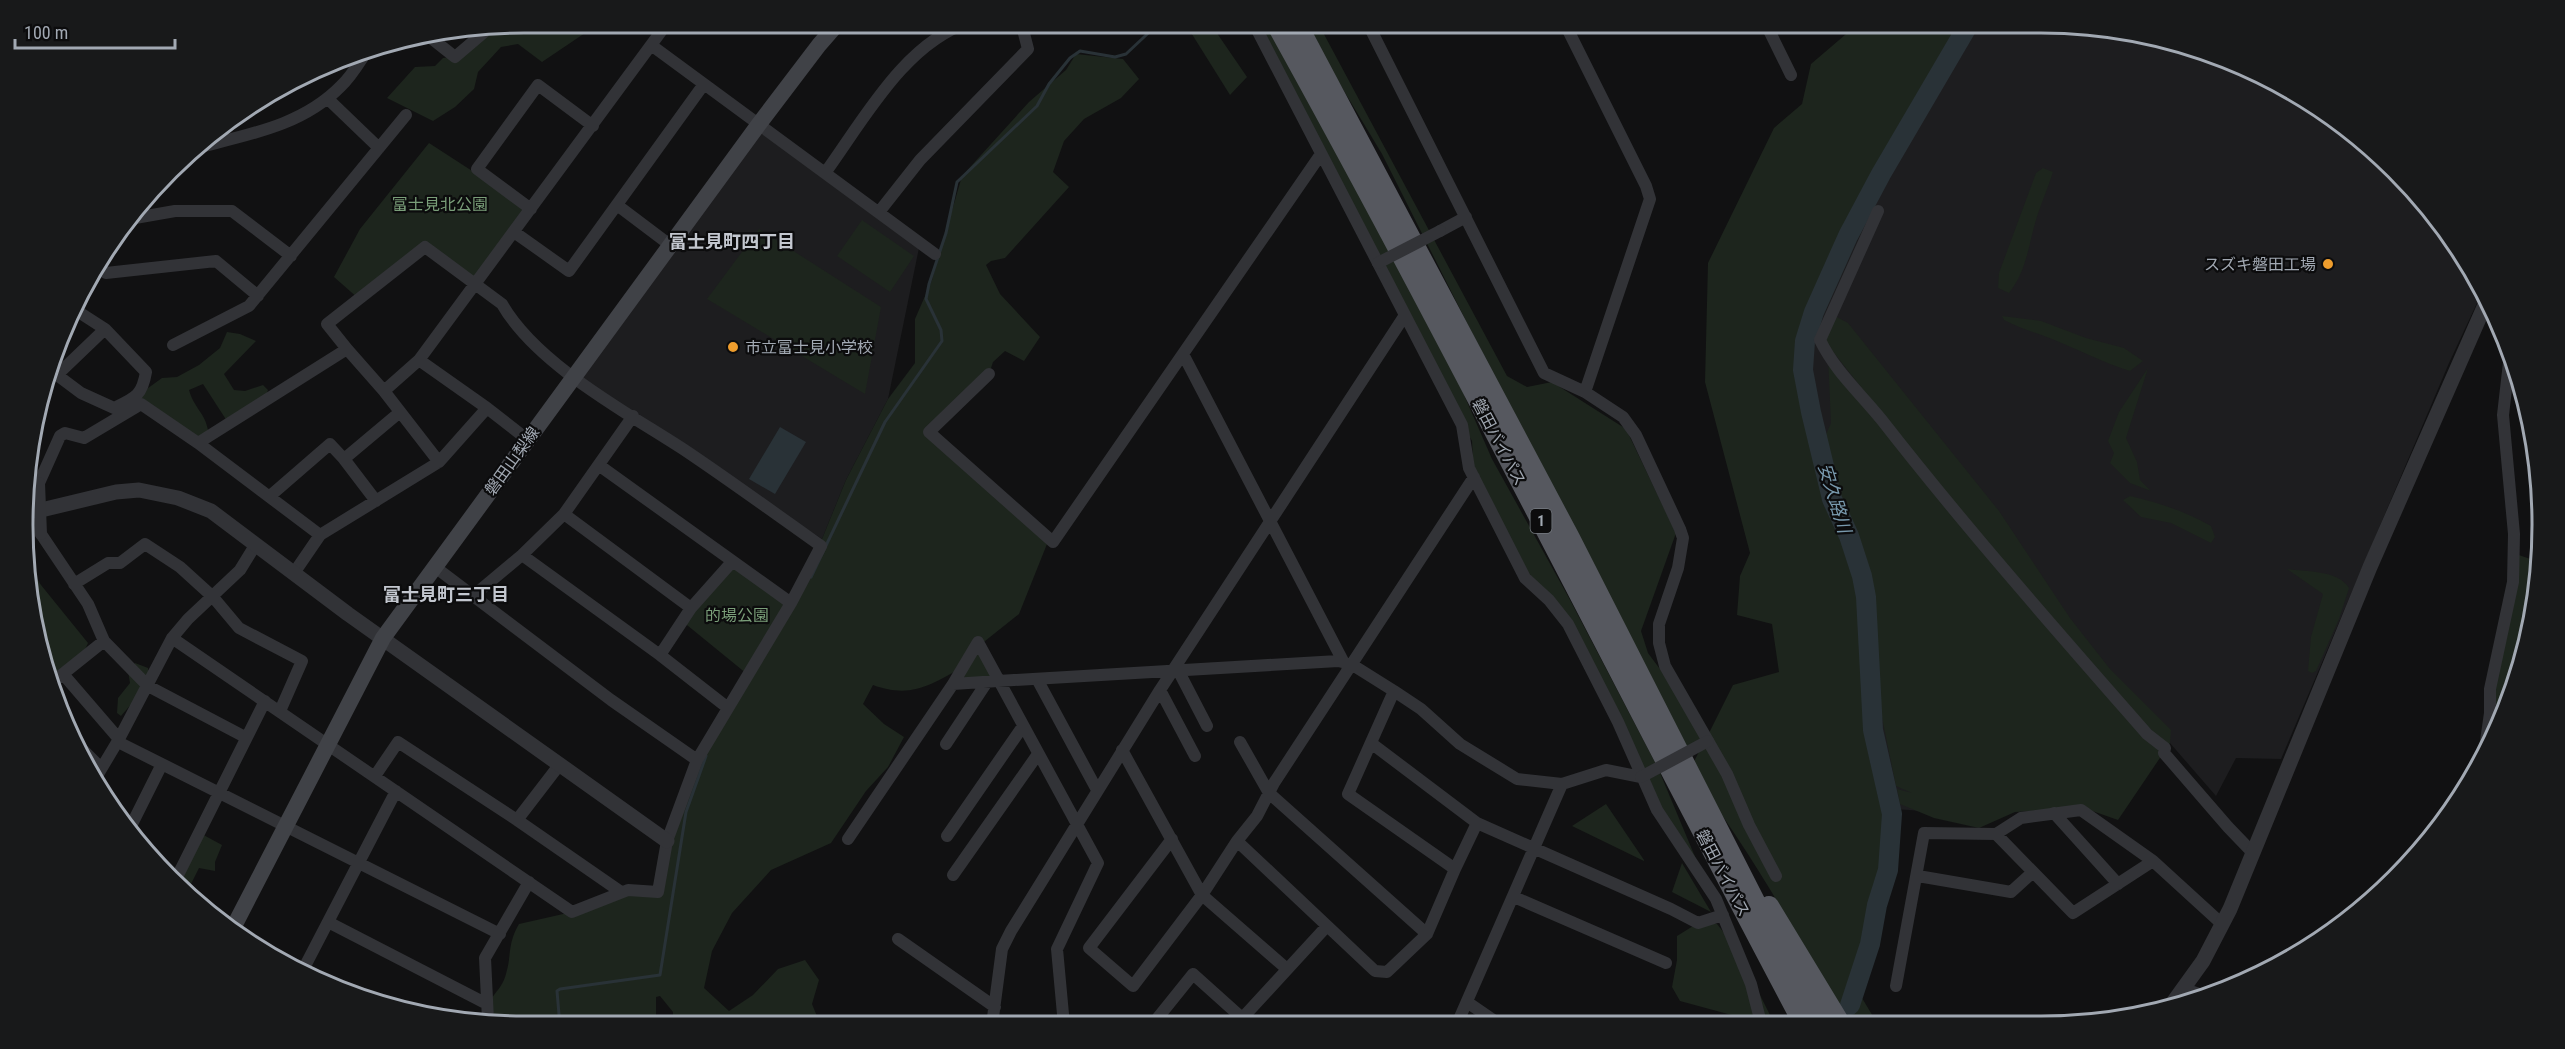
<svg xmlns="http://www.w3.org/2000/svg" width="2565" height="1049" font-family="'Roboto Condensed','Noto Sans JP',sans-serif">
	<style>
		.built { fill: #1d1d1f }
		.green { fill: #1d251d }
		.water { fill: #293237 }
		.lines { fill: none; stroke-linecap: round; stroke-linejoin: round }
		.stream { stroke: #293237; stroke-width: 3 }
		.river { stroke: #293237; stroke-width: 20 }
		.minor { stroke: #323337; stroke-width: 12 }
		.tertiary { stroke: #323337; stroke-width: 15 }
		.secondary { stroke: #404247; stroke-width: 16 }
		.trunk { stroke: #56585f; stroke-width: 20 }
		.minor-bridge { stroke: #323337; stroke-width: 12 }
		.poi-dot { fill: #ee9d2d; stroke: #0c0c0d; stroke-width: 2 }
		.labels { text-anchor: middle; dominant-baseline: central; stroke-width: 4.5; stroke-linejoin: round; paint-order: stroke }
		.shield { fill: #0c0c0d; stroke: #757a81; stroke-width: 1.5 }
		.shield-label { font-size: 15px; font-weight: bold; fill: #a2a9b3 }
		.park-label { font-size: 16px; fill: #7a9e79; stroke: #0c0c0d }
		.poi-label { font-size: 16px; fill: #a2a9b3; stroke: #0c0c0d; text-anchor: end }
		.street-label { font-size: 16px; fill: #a2a9b3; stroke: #0c0c0d }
		.neighbourhood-label { font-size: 18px; font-weight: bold; fill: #c3c7cf; stroke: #0c0c0d }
		.water-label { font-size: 18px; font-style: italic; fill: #799aae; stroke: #0c0c0d }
		.rim { fill: none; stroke: #a2a9b3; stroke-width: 3 }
	</style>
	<rect width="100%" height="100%" fill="#111112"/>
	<path class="built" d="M1979,23H2040L2202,49L2291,90L2371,147L2439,219L2483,290L2449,363L2281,759L2236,758L2216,796L2163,735L2049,791L1990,816L1882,808L1831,550L1801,373L1815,271Z
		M759,124L920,243L888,399L846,480L822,539L573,377Z"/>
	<path class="green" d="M584,22L588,31L542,62L518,44L501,47L478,72L474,89L455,107L433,121L387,98L415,67L435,66L443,58C466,56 470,36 489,28C512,19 559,23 584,22Z
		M1185,23H1210L1247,77L1230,95Z
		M1249,23H1275L1416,285L1492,459L1569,598L1658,768L1706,883L1636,765L1583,653L1518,564L1474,477L1472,441Z
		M1303,23H1318L1507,376L1527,387L1552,382L1626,429L1676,533L1641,631L1648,653L1683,700L1704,743L1733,685L1779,672L1772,624L1737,615L1740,576L1750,553L1705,382L1708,263L1774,128L1802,104L1811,64L1859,23H1962L1936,65L1808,310L1805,379L1826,480L1857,573L1862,607L1860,647L1868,695L1869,755L1884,803L1888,858L1874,921L1853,983L1877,1023H1848C1798,938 1751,849 1689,771L1703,744L1684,754L1382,154Z
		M1076,54L1123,59L1139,79L1121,98L1084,119L1064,141L1053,172L1069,187L1005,258L991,261L986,265L1000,294L1040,337L1024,361L1005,351L993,362L989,374L929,432L1047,544L1019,614L980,645L998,681L955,680L963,667C930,685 911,699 873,685L863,704L884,724L904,737L888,767L866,791L831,843L771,870L732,913L712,951L704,988L729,1011L753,995L778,969L805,960L819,980L812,1004L821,1026H673V1012L660,996L656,997V1026H525L489,1021C486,992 500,996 506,974C512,954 507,945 519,924L572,912L628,891H658L697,760L747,674L682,621L731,563L796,603L846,480L888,399L915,363V319L932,280L962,176L1029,102L1066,70Z
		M429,143L531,209L475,284L425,247L359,299L334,277L360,229Z
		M2043,168L2053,172C2047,191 2039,208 2034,227C2028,250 2025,273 2009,293L1998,288L1999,273L2036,173Z
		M862,220L914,256L890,292L837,256Z
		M759,229L881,307L865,394L707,299Z
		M1835,316L1848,323L1999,511L2070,618L2110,669L2171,730L2170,743L2118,820L2084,808L2015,812L1979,828L1934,818L1900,804L1897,789L1912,793L1896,786L1877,693L1872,584L1838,497L1824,439L1831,423L1828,357L2006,571L1827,344L1825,319Z
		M2002,316L2041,321L2086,338L2124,348L2143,361L2130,371C2101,362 2080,350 2052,339C2036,333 2019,328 2004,320Z
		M227,332L240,334L256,341L224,374L234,390L245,391L263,385L268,390L266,396L227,421L203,384L189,390C194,408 205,413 208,430L198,443L137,396L162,378L177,377L199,365L220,348Z
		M2148,368L2126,438L2137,462L2140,480L2151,491L2130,483L2110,463L2114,453L2108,441L2119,412Z
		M2130,496C2159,503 2185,511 2211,526L2215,537L2211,543L2171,523L2141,517L2123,500Z
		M2513,553L2539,562L2538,590L2516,686L2481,757Z
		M30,568L41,585L88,643L81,659L54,681L32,623Z
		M2287,569C2307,572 2338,570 2349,588L2339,619L2316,671L2312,673L2308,671L2311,637L2323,594Z
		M135,663L148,668C150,687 133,702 121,716L117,713L118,698L130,683L128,671Z
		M1606,804L1644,860V861L1572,826Z
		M198,832L222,845L215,862V871L199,868L191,884L202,895L204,909L175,881Z
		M1682,863L1711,912L1672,892Z
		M1698,923L1717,924L1737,949L1774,1023H1761L1680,1001L1672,987L1677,960V936Z"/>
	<path class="water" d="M780,427L806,442L775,494L749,479Z"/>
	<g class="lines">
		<path class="stream" d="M811,577L885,422L942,341L941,330L926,299L929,284L946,233L957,182L1037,106L1049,84L1070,58L1080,51L1115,57L1126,54L1160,22
			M560,1026L557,991L560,989L660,975L686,812L706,756"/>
		<path class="river" d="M1850,1005L1870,944L1877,905L1888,870L1892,814L1873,730L1866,597L1862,576L1849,536L1832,499L1811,412L1803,370L1805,341L1814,312L1848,236L1881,174L1970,22"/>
		<path class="minor" d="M1253,22L1462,425L1469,468L1525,578L1549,600L1568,624L1618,722L1657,810L1716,899L1751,984L1761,1023
			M1367,22L1544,373L1585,392L1623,417L1636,435L1680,529L1683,538L1678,568L1659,624V643L1665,666L1727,774L1749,825L1776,876
			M1564,22L1646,186L1650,199L1585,392
			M1765,22L1791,75
			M431,38L455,57L489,28
			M651,45L935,254
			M328,99L379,148
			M260,100L265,98V96
			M192,149C245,135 301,127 341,86C352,76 360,61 369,48
			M825,173C863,121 905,42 970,22
			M617,205L670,245
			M531,209L477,169L538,85L593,126
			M1878,211L1820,340C1835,371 1860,393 1881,419C1966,528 2056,630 2147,734L2165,748L2164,753L2228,827L2253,853
			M879,212L920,160L1028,49L1021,22
			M135,218L175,211H232L291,256
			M1440,231L1466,217
			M514,232L569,271L704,84
			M95,267L106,273L216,261L258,296
			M74,309L105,329L146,372C142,396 135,398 114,408L81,393L57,375L105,329
			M173,345L249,306L406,115
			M1183,354L1344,663
			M419,360L487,408
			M989,374L929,432L1053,542L1321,154
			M384,391L419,360L668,22
			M198,443L347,349L384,391L439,462
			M600,466L791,603
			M39,483L60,436L65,433L84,438L141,404L198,443L320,535
			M270,496L330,444L344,459
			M376,501L344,459L400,412
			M564,514L691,608
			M41,534L88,604L104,641L148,686L245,737
			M522,555L660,655L728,708
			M435,567L611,700L697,760
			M294,573L320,535L439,462L487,408L528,440
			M74,584L108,563H120L145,544L180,567L213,597L239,628L302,661L280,711
			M473,596L522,555L564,514L633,416
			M172,638L572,912L628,890L658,892L667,841L697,760L791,603L821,546C776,514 732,482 686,451C628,413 537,365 502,304L425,247L327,324L347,349
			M660,655L691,608L731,563
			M1178,670L1207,726
			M63,674L119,739
			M1037,679L1097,790
			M54,681L104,641
			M953,684L978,642L1098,863L1057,949L1064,1025
			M1160,690L1195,756
			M1394,691L1348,794L1455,869L1477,823
			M118,742L500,934
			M1240,742L1269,793L1427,934L1455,869
			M1371,743L1477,823L1671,909L1698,923L1723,915
			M946,744L987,682
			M78,745L101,768
			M2485,748L2490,713V689L2513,582L2514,534L2503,415L2510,354
			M1122,750L1202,895L1287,969
			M560,764L517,820L621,892
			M375,776L398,742L517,820
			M94,781L119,739L172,638L188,619L240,570L256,544
			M2054,813L2118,884
			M129,830L162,764
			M1996,834L2073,913L2153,861
			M947,836L1023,726
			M848,839L953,684L998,681L1338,661L1351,664L1394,691L1421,709L1460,744L1517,779L1562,784L1606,770L1641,777
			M1172,839L1089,948L1133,986L1202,895L1237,841L1257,816L1274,783L1474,477
			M1237,841L1375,971L1387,972L1427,934
			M953,875L1038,754
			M1918,876L2011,892L2033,872
			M175,881L265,701
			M1514,897L1666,963
			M328,922L487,1004
			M898,939L995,1007
			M304,968L396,791
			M1896,986L1924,833L1996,834L2021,818L2081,810L2153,861L2222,924
			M2184,989L2205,996
			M1467,1002L1499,1024
			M488,1020L485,958L529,882
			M1368,1024L1370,1022L1372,1024
			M1457,1024L1562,784
			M992,1025L1002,949L1011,931L1160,690L1405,315
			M1152,1025L1193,974L1242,1018
			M1236,1025L1327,926"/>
		<path class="tertiary" d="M29,510L37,511L116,492L139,490L178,498L211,511L348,614L667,841
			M2172,1004L2203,961L2230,909L2370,567L2488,298"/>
		<path class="secondary" d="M232,930L383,638L759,124L819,45L839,22"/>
		<path class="trunk" d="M1275,22C1458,352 1626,690 1803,1023
			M1296,22L1570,538L1817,1023
			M1769,906L1840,1023"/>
		<path class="minor-bridge" d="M1378,263L1440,231
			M39,483L41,534
			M1641,777L1708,741"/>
	</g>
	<g class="poi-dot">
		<circle cx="2328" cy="264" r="6"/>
		<circle cx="733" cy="347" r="6"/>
	</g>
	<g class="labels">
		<rect class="shield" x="1530.5" y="509" width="21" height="24" rx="4.5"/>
		<g class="shield-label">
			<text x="1541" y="521">1</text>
		</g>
		<g class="park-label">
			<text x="440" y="204">富士見北公園</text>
			<text x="737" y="615">的場公園</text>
		</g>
		<g class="poi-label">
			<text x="2316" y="264">スズキ磐田工場</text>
			<text x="745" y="347" text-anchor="start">市立富士見小学校</text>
		</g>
		<g class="street-label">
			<text transform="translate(1499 442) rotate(62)">磐田バイパス</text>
			<text transform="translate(512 461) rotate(-54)">磐田山梨線</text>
			<text transform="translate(1723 873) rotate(62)">磐田バイパス</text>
		</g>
		<g class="neighbourhood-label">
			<text x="732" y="241">富士見町四丁目</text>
			<text x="446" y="594">富士見町三丁目</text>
		</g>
		<g class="water-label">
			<text transform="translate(1835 498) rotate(73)">安久路川</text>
		</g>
	</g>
	<path d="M0 0H2565V1049H0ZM524 33H2041A491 491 0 0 1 2532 524V525A491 491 0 0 1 2041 1016H524A491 491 0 0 1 33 525V524A491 491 0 0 1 524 33Z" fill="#18191a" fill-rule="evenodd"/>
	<path class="rim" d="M524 33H2041A491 491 0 0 1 2532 524V525A491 491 0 0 1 2041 1016H524A491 491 0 0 1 33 525V524A491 491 0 0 1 524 33Z"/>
	<path d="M15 39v9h160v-9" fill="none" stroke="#a2a9b3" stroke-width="3"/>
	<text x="24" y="39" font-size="18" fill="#a2a9b3" stroke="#0c0c0d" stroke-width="4.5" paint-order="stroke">100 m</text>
</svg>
